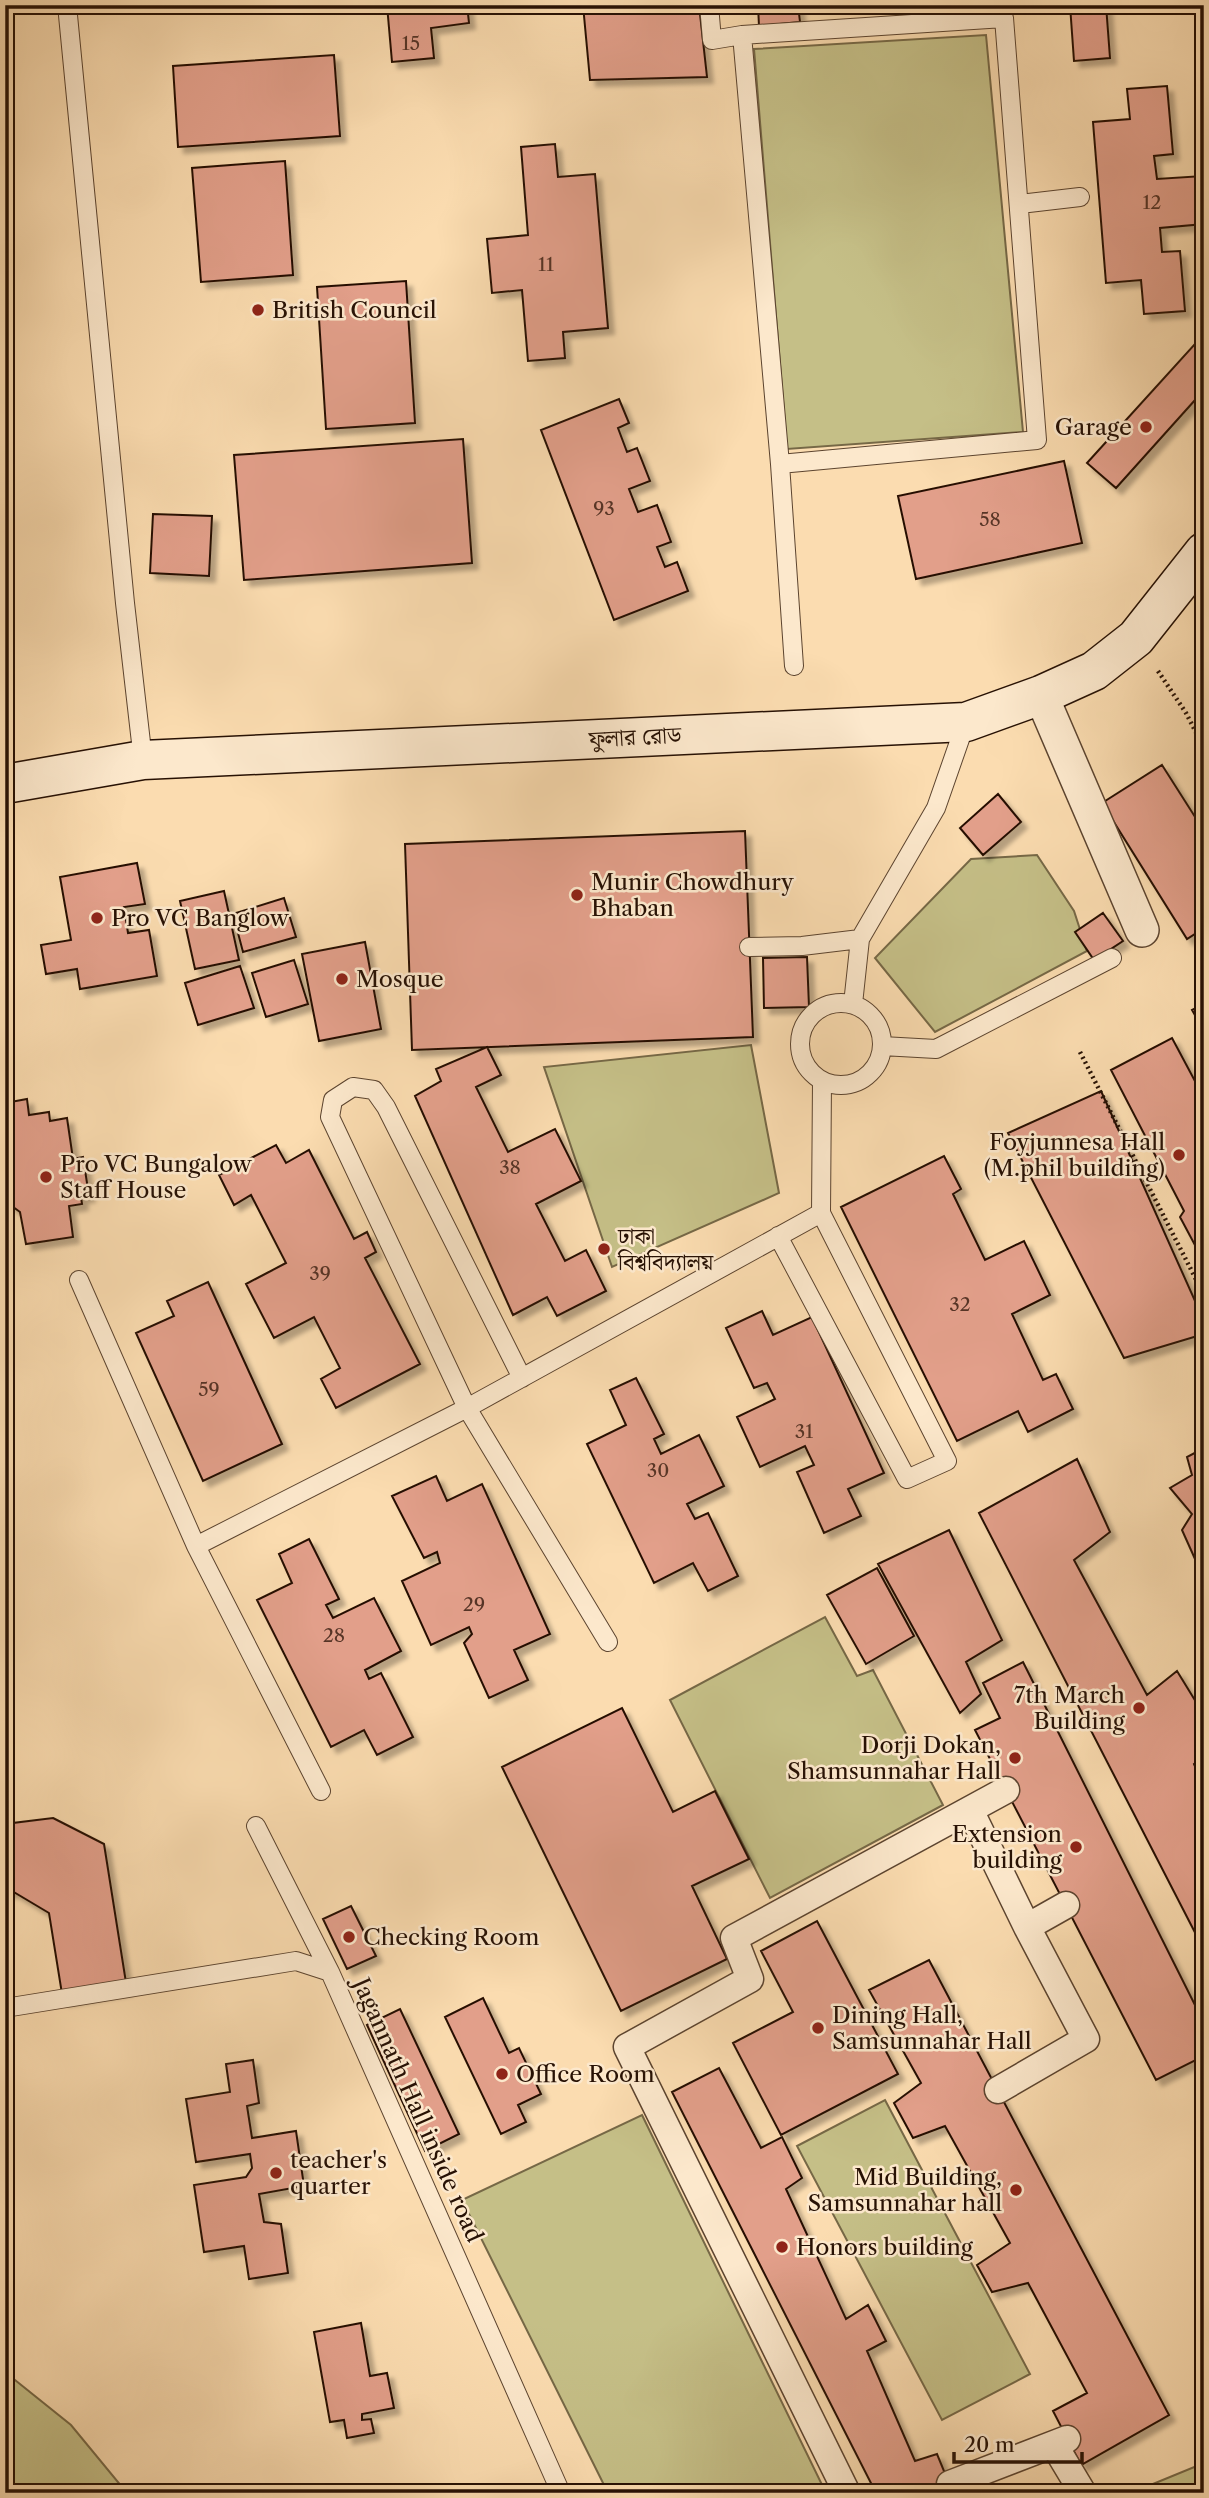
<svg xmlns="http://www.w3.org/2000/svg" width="1209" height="2498" font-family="'Libre Caslon Text','Noto Serif Bengali',serif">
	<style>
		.green { fill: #c5bf87; stroke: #766846; stroke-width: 2 }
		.building { fill: #e29f8a; stroke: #271104; stroke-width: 2; filter: url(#shadow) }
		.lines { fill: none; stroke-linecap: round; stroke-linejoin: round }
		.service-casing { stroke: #5c442f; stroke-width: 20 }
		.pedestrian-casing { stroke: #5c442f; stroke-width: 29 }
		.minor-casing { stroke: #5c442f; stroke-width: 36 }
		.secondary-casing { stroke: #271104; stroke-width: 41 }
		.path { stroke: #271104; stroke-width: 4.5; stroke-dasharray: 2 3.5; stroke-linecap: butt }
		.service { stroke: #fce8cc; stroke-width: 18 }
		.pedestrian { stroke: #fce8cc; stroke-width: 26 }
		.minor { stroke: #fce8cc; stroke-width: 33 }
		.secondary { stroke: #fce8cc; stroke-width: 38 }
		.poi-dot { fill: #8f2418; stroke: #fce8cc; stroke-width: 2.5 }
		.labels { text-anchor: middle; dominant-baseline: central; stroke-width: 5; stroke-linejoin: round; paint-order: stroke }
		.number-label { font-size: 19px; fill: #563426 }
		.poi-label { font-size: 23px; fill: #271104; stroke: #fce8cc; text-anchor: start }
		.street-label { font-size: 23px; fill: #271104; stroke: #fce8cc }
	</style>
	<defs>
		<filter id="shadow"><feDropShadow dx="6" dy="6" stdDeviation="2" flood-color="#0004"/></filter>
	</defs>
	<rect width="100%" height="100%" fill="#fbdcb0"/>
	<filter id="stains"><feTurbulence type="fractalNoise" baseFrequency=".00286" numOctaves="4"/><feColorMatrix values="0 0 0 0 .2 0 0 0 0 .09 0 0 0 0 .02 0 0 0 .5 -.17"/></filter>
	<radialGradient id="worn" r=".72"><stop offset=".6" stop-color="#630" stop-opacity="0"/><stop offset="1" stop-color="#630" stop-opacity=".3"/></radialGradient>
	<path class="green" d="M986,35L1023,432L787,449L754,49Z
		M1037,855L1074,911L1087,951L935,1032L875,958L971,859Z
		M751,1045L779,1193L612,1267L544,1067Z
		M825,1617L857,1676L873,1670L943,1805L770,1898L670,1700Z
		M885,2100L1030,2374L942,2420L797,2146Z
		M642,2115L826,2493H608L462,2200Z
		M5,2372L71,2425L127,2493H5Z
		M1204,2463V2493H1131Z"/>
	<path class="building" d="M387,5H467L469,23L431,28L434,58L392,62Z
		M583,5H699L707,77L590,80Z
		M758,5H798L800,22L759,26Z
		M1070,5H1106L1110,58L1074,61Z
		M334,55L340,136L178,147L173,66Z
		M1167,86L1173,154L1154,156L1157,179L1203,176L1204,224L1160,228L1162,252L1180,251L1185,311L1144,314L1141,280L1106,283L1093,122L1130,119L1127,89Z
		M555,144L558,177L595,174L608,328L563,332L565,358L528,361L522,290L492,293L487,239L528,235L521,147Z
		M285,161L293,275L201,282L192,168Z
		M406,281L415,423L326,429L317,287Z
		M1204,334V390L1116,488L1087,463Z
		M619,399L629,423L618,428L627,452L637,448L650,481L629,489L638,512L657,505L671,542L657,547L665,567L677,562L688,591L614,620L541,430Z
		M463,439L472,563L244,580L234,455Z
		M1064,461L1082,543L916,579L898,496Z
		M153,514L212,516L209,576L150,573Z
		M1162,765L1204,831V928L1187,939L1102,803Z
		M998,794L1021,822L983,855L960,828Z
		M745,831L753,1037L412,1050L405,844Z
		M137,863L145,904L124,907L128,933L149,930L157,976L80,989L77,969L46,974L41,945L71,940L60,877Z
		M224,891L239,960L195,969L180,901Z
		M284,898L296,937L243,952L233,914Z
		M1103,913L1123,941L1094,960L1075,932Z
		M365,942L381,1029L319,1041L302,954Z
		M807,957L809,1007L764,1008L763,958Z
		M294,960L308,1004L266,1017L252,973Z
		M240,966L254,1008L198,1025L185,983Z
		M1204,1004V1031L1192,1010Z
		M1172,1038L1204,1098V1262L1180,1217L1184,1211L1111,1070Z
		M487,1047L501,1075L476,1087L508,1152L555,1129L581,1181L536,1204L565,1261L586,1250L606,1291L557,1316L547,1297L513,1315L415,1096L441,1081L436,1069Z
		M1101,1091L1204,1321V1334L1124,1358L1008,1133Z
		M27,1099L29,1115L49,1112L50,1121L67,1118L73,1159L83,1157L89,1196L81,1197L82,1204L69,1206L73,1237L26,1244L20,1212L5,1201V1103Z
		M276,1145L286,1163L309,1150L354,1239L367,1232L376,1252L365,1258L420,1364L336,1408L321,1379L340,1368L314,1317L274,1338L246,1284L286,1263L251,1195L234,1205L219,1175Z
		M944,1156L961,1189L953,1194L985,1260L1024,1241L1050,1295L1012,1314L1043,1380L1056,1374L1073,1409L1028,1432L1018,1411L957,1441L841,1207Z
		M208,1282L282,1444L203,1481L136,1333L174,1316L167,1301Z
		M762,1311L773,1335L812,1317L884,1473L848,1489L861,1516L824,1533L797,1472L814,1465L805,1446L760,1467L737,1417L775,1399L767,1383L754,1388L726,1328Z
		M636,1378L664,1434L654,1439L661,1454L699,1435L724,1486L687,1504L695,1519L708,1513L738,1576L708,1591L693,1563L654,1583L587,1444L626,1425L610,1390Z
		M1204,1448V1579L1182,1530L1192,1514L1170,1488L1192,1475L1187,1457Z
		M1077,1459L1110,1532L1074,1560L1147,1695L1177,1671L1204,1715V1756L1194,1764L1204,1787V1950L979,1513Z
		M436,1476L447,1501L482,1484L550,1634L514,1650L528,1680L489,1698L464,1643L472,1634L469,1627L431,1645L402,1581L440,1563L437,1552L424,1558L392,1496Z
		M949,1530L1002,1640L966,1662L981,1694L960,1713L878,1564Z
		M309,1539L339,1599L326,1605L333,1618L374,1598L401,1651L365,1670L369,1679L381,1673L413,1737L377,1755L364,1730L331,1747L257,1600L292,1583L279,1554Z
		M877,1568L914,1636L866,1664L827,1595Z
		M1023,1662L1204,2023V2056L1156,2080L975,1730L1000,1718L983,1683Z
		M622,1708L673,1812L715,1791L749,1859L692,1886L727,1959L621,2011L502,1767Z
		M53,1818L104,1844L127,1989L63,2000L49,1913L12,1891L5,1892V1824Z
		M351,1906L376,1956L347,1969L323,1919Z
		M817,1921L898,2074L781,2135L733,2043L793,2012L761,1951Z
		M929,1960L1169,2415L1081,2465L1053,2411L1087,2393L1028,2283L992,2292L977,2265L1010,2243L945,2126L913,2138L894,2103L921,2083L869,1990Z
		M483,1998L509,2053L519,2048L541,2094L518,2105L526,2122L501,2134L445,2017Z
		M400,2009L459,2134L425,2151L367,2025Z
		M253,2060L259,2103L247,2106L252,2138L296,2131L304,2186L259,2194L264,2222L281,2224L288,2273L249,2279L244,2246L204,2252L194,2185L246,2177L252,2168L250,2154L196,2162L186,2099L230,2092L226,2064Z
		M719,2068L761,2148L782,2137L802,2178L786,2189L846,2319L868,2305L886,2341L867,2351L915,2461L937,2454L953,2493H876L672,2092Z
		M361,2323L370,2376L387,2373L394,2408L362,2414V2420L371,2419L374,2433L347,2438L344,2420L330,2422L314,2332Z"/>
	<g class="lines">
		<g class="service-casing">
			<path id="service" d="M67,5L125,603L143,760
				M709,5L712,40L742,35
				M1020,204L1080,197
				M780,464L1037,440L1004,18L742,35L780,464L794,666
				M749,947L802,946L860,939
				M800 1044a41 41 0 1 1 82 0a41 41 0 1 1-82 0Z
				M853,1004L860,939L936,808L966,722
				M882,1046L936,1049L1112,958
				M778,1236L907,1479L947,1461L821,1213L822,1081
				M79,1280L196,1546
				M522,1378L386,1107L374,1090L353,1087L333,1100L330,1117L467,1408L608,1642
				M321,1791L196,1546L467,1408L821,1213
				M256,1826L330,1972L561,2493
				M5,2008L296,1961L330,1972"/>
		</g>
		<g class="pedestrian-casing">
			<path id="pedestrian" d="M970,1810L1027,1927L1086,2039L998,2090
				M1027,1927L1066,1905
				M1067,2439L1056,2448L1083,2493
				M950,2484L1067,2439
				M847,2493L627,2047L750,1979L734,1938L1006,1790"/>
		</g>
		<g class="minor-casing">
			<path id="minor" d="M1041,695L1142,930"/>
		</g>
		<g class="secondary-casing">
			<path id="secondary" d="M5,784L143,760L966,722L1041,695L1094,671L1136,638L1204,552"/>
		</g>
		<path class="path" d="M1158,671L1186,713L1204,748
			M1080,1052L1204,1295
			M1195,1700H1204"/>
		<use href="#service" class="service"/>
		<use href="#pedestrian" class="pedestrian"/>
		<use href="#minor" class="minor"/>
		<use href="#secondary" class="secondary"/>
	</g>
	<g class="poi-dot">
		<circle cx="258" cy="310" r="7"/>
		<circle cx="1146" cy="427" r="7"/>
		<circle cx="577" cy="895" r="7"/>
		<circle cx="97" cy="918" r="7"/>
		<circle cx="342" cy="979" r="7"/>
		<circle cx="1179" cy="1155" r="7"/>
		<circle cx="46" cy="1177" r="7"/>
		<circle cx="604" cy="1249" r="7"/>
		<circle cx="1139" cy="1708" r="7"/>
		<circle cx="1015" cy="1758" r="7"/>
		<circle cx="1076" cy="1847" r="7"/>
		<circle cx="349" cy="1937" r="7"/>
		<circle cx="818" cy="2028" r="7"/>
		<circle cx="502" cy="2074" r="7"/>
		<circle cx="276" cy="2173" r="7"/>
		<circle cx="1016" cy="2190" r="7"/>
		<circle cx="782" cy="2247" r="7"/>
	</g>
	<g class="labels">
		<g class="number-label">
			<text x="411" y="43">15</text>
			<text x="1152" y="202">12</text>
			<text x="546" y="264">11</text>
			<text x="604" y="508">93</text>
			<text x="990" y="519">58</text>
			<text x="510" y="1167">38</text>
			<text x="320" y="1273">39</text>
			<text x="960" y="1304">32</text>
			<text x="209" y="1389">59</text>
			<text x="804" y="1431">31</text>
			<text x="658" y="1470">30</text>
			<text x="474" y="1604">29</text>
			<text x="334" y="1635">28</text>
		</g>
		<g class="poi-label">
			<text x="272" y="310">British Council</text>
			<text x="1132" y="427" text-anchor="end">Garage</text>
			<text x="591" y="882">Munir Chowdhury<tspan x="591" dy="26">Bhaban</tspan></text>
			<text x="111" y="918">Pro VC Banglow</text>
			<text x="356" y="979">Mosque</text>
			<text x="1165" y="1142" text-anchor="end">Foyjunnesa Hall<tspan x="1165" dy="26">(M.phil building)</tspan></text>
			<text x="60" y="1164">Pro VC Bungalow<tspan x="60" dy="26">Staff House</tspan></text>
			<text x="618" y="1236">ঢাকা<tspan x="618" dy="26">বিশ্ববিদ্যালয়</tspan></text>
			<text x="1125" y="1695" text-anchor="end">7th March<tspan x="1125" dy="26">Building</tspan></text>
			<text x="1001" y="1745" text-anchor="end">Dorji Dokan,<tspan x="1001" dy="26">Shamsunnahar Hall</tspan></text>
			<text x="1062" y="1834" text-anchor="end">Extension<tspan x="1062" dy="26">building</tspan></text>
			<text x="363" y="1937">Checking Room</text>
			<text x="832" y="2015">Dining Hall,<tspan x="832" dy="26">Samsunnahar Hall</tspan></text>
			<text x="516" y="2074">Office Room</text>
			<text x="290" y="2160">teacher's<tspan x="290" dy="26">quarter</tspan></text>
			<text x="1002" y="2177" text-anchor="end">Mid Building,<tspan x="1002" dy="26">Samsunnahar hall</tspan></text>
			<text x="796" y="2247">Honors building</text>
		</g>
		<g class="street-label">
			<text transform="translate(635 737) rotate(-3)">ফুলার রোড</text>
			<text transform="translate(418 2110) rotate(66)">Jagannath Hall inside road</text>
		</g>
	</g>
	<rect width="1209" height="2498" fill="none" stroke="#fbdcb0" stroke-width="28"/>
	<rect x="7" y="7" width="1195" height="2484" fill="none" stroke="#271104" stroke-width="3.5"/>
	<rect x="14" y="14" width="1181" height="2470" fill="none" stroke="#271104" stroke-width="2"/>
	<path d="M954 2452v10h128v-10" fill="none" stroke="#271104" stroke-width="3.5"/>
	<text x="964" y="2452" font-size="21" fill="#271104" stroke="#fce8cc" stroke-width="5" paint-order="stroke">20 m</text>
	<rect width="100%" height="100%" filter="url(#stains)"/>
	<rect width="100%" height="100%" fill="url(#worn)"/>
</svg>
